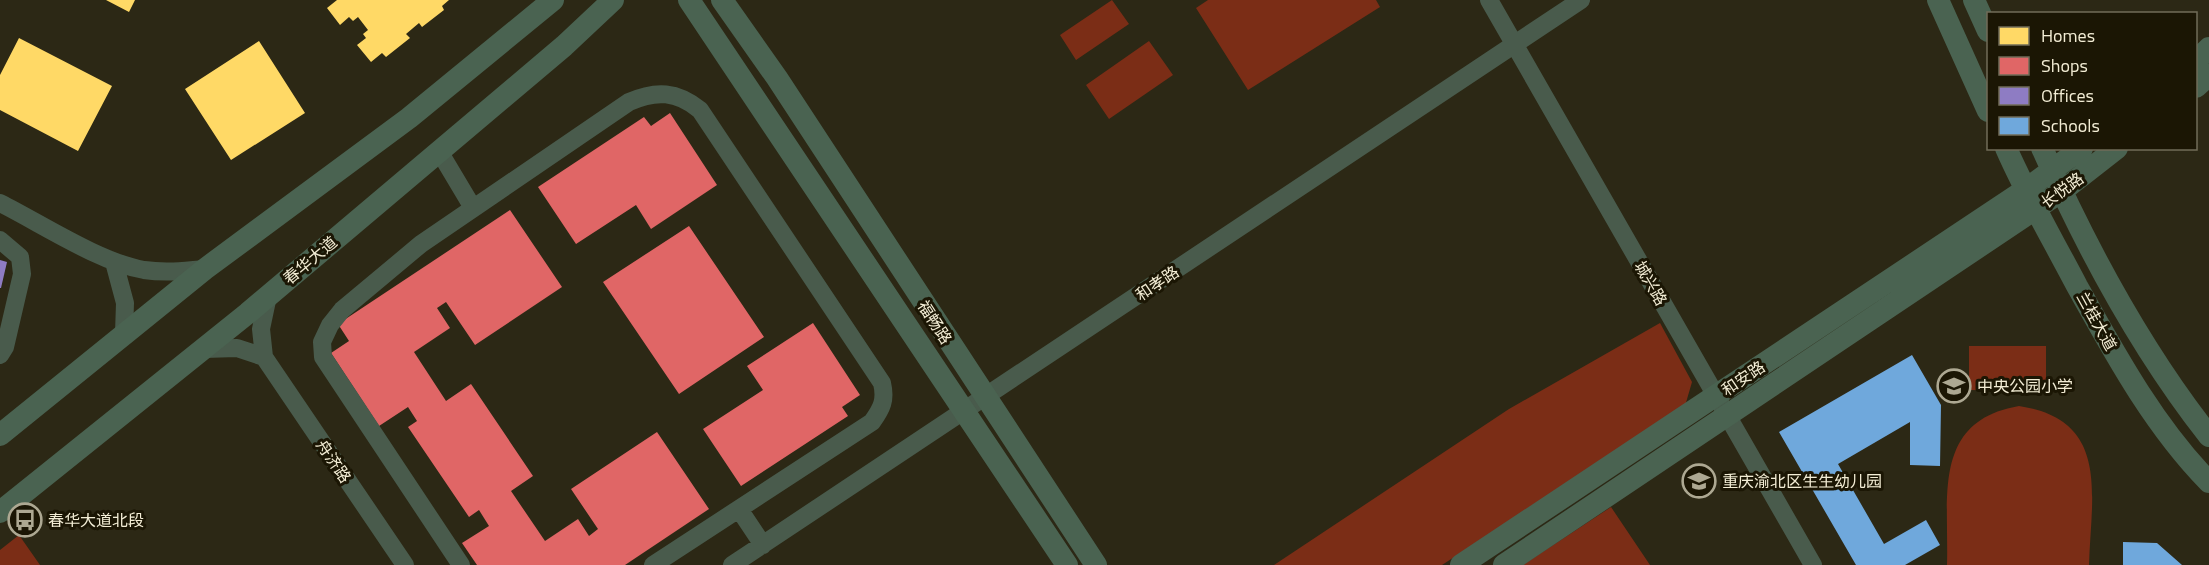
<svg xmlns="http://www.w3.org/2000/svg" width="2209" height="565" font-family="'Titillium Web','Noto Sans SC',sans-serif">
	<style>
		.green { fill: #7b2d16 }
		.homes { fill: #ffd966 }
		.shops { fill: #e06666 }
		.offices { fill: #8e7cc3 }
		.schools { fill: #6fa8dc }
		.lines { fill: none; stroke-linecap: round; stroke-linejoin: round }
		.minor { stroke: #495b4c; stroke-width: 18 }
		.major { stroke: #4a6351; stroke-width: 22 }
		.labels { text-anchor: middle; dominant-baseline: central; stroke-width: 6; stroke-linejoin: round; paint-order: stroke }
		.street-label { font-size: 16px; fill: #f3edd5; stroke: #1b1604 }
		.poi-label { font-size: 16px; fill: #f3edd5; stroke: #1b1604; text-anchor: start }
	</style>
	<rect width="100%" height="100%" fill="#2c2815"/>
	<path class="green" d="M1112,0L1129,24L1076,60L1060,35Z
		M1208,0H1376L1380,7L1248,90L1196,8Z
		M1149,41L1173,75L1109,119L1086,85Z
		M1660,323L1692,382L1685,406L1442,565H1274L1509,409Z
		M1969,346H2046V391L1969,390Z
		M2019,406C2111,420 2091,495 2089,565H1947C1949,496 1932,421 2019,406Z
		M1611,507L1650,565H1523Z
		M19,535L40,565H0V550Z"/>
	<path class="homes" d="M106,0H135L129,12Z
		M337,0H449L442,6L444,10L422,27L419,23L406,34L410,38L386,57L382,53L371,62L357,45L366,38L363,34L368,30L358,17L353,21L349,17L340,25L327,8Z
		M19,38L112,86L78,151L0,110V75Z
		M259,41L305,113L231,160L185,89Z"/>
	<path class="shops" d="M670,113L717,185L651,229L636,205L576,244L538,187L644,117L651,126Z
		M510,210L562,287L475,345L446,302L437,308L450,328L414,352L446,401L471,384L533,476L511,491L545,541L578,519L589,536L598,529L571,489L657,432L709,509L625,565H477L462,543L489,526L479,510L469,517L408,427L417,421L408,407L379,426L331,353L349,341L338,324Z
		M689,226L764,337L679,394L603,282Z
		M813,323L860,395L842,407L848,416L741,486L703,429L763,390L747,366Z"/>
	<path class="offices" d="M0,260L7,262L1,288H0Z"/>
	<path class="schools" d="M1912,355L1941,405L1940,466L1910,465V422L1838,464L1884,544L1926,520L1940,545L1905,565H1856L1779,432Z
		M2123,542L2157,543L2182,565H2123Z"/>
	<g class="lines">
		<path class="minor" d="M1489,0L1813,565
			M439,151L473,208
			M0,203C42,224 99,262 144,270C165,273 184,271 205,269
			M0,240L20,257L22,274L5,347L0,355
			M114,262L125,303L124,333
			M268,296L261,329L264,357L405,565
			M204,349L237,348L264,357
			M739,509L763,545
			M461,565L323,357L322,342L330,325L342,310L421,244L629,102C656,90 677,91 700,110L882,383C886,400 882,408 872,422L653,565
			M732,565L1581,0"/>
		<path class="major" d="M689,0L1067,565
			M722,0L777,78L1096,565
			M1938,0L1988,111
			M1974,0L1988,31
			M2196,61L2209,48
			M2196,87L2209,75
			M2006,148C2027,196 2053,240 2077,286C2115,354 2154,426 2209,482
			M2042,148C2086,247 2142,351 2209,436
			M0,435L205,269L409,118L553,0
			M0,512L248,313L564,46L613,0
			M1461,565L2025,190L2082,148
			M1504,565L2062,191L2117,148"/>
	</g>
	<defs>
		<g id="school-ring" transform="scale(1.725)"><circle r="9.5" fill="#1b1604" stroke="#ada892" stroke-width="1.5"/><path d="M0-5L7-2L0 1L-7-2ZM-4 1L0 2.5L4 1V4Q0 6-4 4Z" fill="#ada892"/></g>
		<g id="bus-ring" transform="scale(1.725)"><circle r="9.5" fill="#1b1604" stroke="#ada892" stroke-width="1.5"/><path d="M-5-6H5V4H4V6H2V4H-2V6H-4V4H-5ZM-3.5-4V0h7V-4ZM-3.5 1.2v1.5H-2V1.2ZM2 1.2v1.5H3.5V1.2Z" fill="#ada892"/></g>
	</defs>
	<g fill-rule="evenodd">
		<use href="#school-ring" x="1954" y="386"/>
		<use href="#school-ring" x="1699" y="481"/>
		<use href="#bus-ring" x="25" y="520"/>
	</g>
	<g class="labels">
		<g class="street-label">
			<text transform="translate(2062 190) rotate(-36)">长悦路</text>
			<text transform="translate(310 260) rotate(-40)">春华大道</text>
			<text transform="translate(1157 283) rotate(-34)">和孝路</text>
			<text transform="translate(1651 283) rotate(60)">城兴路</text>
			<text transform="translate(2097 321) rotate(61)">兰桂大道</text>
			<text transform="translate(935 322) rotate(57)">福畅路</text>
			<text transform="translate(1743 378) rotate(-34)">和安路</text>
			<text transform="translate(334 461) rotate(56)">舟济路</text>
		</g>
		<g class="poi-label">
			<text x="1977" y="386">中央公园小学</text>
			<text x="1722" y="481">重庆渝北区生生幼儿园</text>
			<text x="48" y="520">春华大道北段</text>
		</g>
	</g>
	<rect x="1987" y="12" width="210" height="138" fill="#1b1604" stroke="#716c58" stroke-width="1.5"/>
	<rect x="1999" y="27" width="30" height="18" fill="#ffd966" stroke="#716c58" stroke-width="1.5"/>
	<text x="2041" y="42" font-size="18" fill="#f3edd5">Homes</text>
	<rect x="1999" y="57" width="30" height="18" fill="#e06666" stroke="#716c58" stroke-width="1.5"/>
	<text x="2041" y="72" font-size="18" fill="#f3edd5">Shops</text>
	<rect x="1999" y="87" width="30" height="18" fill="#8e7cc3" stroke="#716c58" stroke-width="1.5"/>
	<text x="2041" y="102" font-size="18" fill="#f3edd5">Offices</text>
	<rect x="1999" y="117" width="30" height="18" fill="#6fa8dc" stroke="#716c58" stroke-width="1.5"/>
	<text x="2041" y="132" font-size="18" fill="#f3edd5">Schools</text>
</svg>
